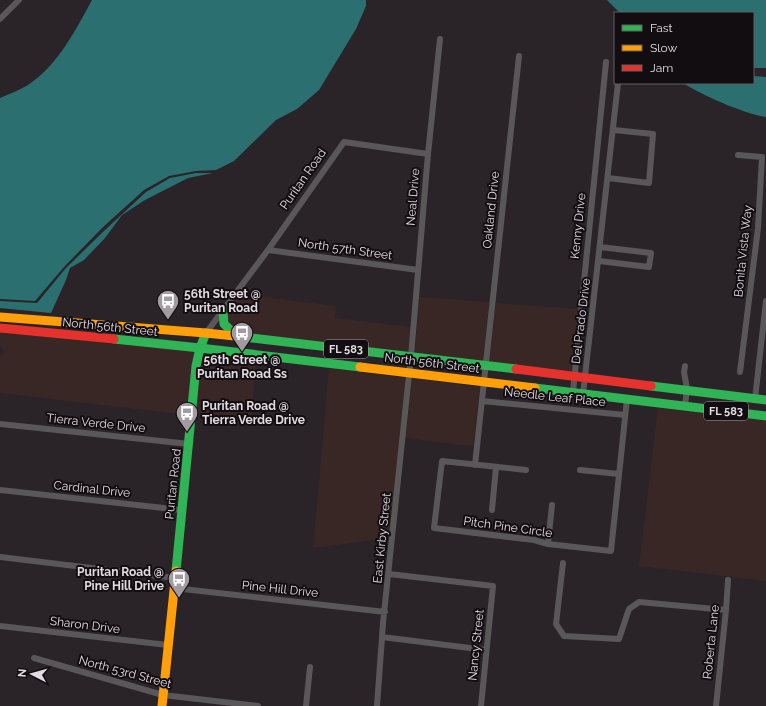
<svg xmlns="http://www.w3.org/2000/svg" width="766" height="706" font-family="Raleway,sans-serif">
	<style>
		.commercial { fill: #392725 }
		.water { fill: #2c6f71 }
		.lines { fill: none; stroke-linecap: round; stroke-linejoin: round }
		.street { stroke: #5a5758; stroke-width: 6 }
		.fast { stroke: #30b455; stroke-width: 9 }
		.slow { stroke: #ff9f0a; stroke-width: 9 }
		.jam { stroke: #e5322d; stroke-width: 9 }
		.labels { text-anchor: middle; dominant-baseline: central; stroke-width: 4; stroke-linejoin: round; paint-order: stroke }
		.shield { fill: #110d11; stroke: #a39da3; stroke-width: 1 }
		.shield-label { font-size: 11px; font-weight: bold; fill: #e2dbe1 }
		.street-label { font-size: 12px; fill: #e2dbe1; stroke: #110d11 }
		.poi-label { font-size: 12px; font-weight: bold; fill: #e2dbe1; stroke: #110d11; text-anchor: start }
	</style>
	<rect width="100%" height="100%" fill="#2a2429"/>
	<path class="commercial" d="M239,294L336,306L335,318L410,327L408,353L240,334L231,327L226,314Z
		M419,297L489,302L483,361L415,353Z
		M496,303L578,309L572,371L489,362Z
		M0,332L196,352L188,415L0,393V357L4,353L0,344Z
		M203,353L256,360L251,422L195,415L199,367Z
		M329,368L406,378L390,538L313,548Z
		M412,378L480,387L473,446L425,441L406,437Z
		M658,408L766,421V581L639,566Z"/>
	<path class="water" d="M92,0H366V6L356,29L319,90L297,109L276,120L234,161L216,170L196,171L169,176L144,190L102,228L64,267L35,301L0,299V98C9,94 20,90 28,85C58,65 75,31 92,0Z
		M607,0H766V68H753V13H620Z
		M753,76L766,77V117C742,113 704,96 683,83H753Z
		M196,173H213L188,178L145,200L122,215L105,238L84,260L70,268L66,280L51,313L0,308V301L37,303L66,268L105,230L146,192L170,178Z"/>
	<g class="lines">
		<path class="street" d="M0,19L19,0
			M738,155L762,157L758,228L740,372
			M608,178L649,183L653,134L614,130
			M268,250L418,270
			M599,261L649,267L651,253L600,247
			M206,333L268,250L344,142L428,154
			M685,366L684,372L687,389L685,406
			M573,392L606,62
			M583,394L618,83
			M755,399L766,301
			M482,401L625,415
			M0,424L189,444
			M475,465L519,56
			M526,470L442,461L434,528L534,540L548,544L611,551L627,399
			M580,470L619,474
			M0,490L182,510
			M492,510L496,467
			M548,544L552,505
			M0,557L175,578
			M563,563L556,624L564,636L619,639L629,609L639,602L726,610
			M389,574L493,586L481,706
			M174,588L385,612
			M0,626L168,645
			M382,637L486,650
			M34,658L163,695L258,706
			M306,706L310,667
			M377,706L383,623L411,356L428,154L440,39
			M716,706L726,610L728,580"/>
		<path class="fast" d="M223,311L224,324L238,337
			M244,337L516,369
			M114,339L200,348L360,367
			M651,386L766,400
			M535,388L766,416
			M176,571L196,366L200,348L206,333"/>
		<path class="slow" d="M0,317L206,333L244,337
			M360,367L535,388
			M162,706L176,571"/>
		<path class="jam" d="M0,328L114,339
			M516,369L651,386"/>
	</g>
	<defs>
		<g id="bus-pin" transform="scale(1.15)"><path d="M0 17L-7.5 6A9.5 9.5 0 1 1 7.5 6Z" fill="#a29ba1" stroke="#110d11"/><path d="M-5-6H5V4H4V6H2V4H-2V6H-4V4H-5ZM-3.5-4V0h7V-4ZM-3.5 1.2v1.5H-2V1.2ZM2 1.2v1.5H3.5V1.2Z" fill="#fff"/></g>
	</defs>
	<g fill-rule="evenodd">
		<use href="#bus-pin" x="168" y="301"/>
		<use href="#bus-pin" x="242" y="333"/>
		<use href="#bus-pin" x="187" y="413"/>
		<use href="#bus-pin" x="179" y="579"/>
	</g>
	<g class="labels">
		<g class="shield">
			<rect x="324" y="340" width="44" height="18" rx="3"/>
			<rect x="704" y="402" width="44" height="18" rx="3"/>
		</g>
		<g class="shield-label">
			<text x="346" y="349">FL 583</text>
			<text x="726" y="411">FL 583</text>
		</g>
		<g class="street-label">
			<text transform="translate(303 179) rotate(-55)">Puritan Road</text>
			<text transform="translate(413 197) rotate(-85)">Neal Drive</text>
			<text transform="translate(491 210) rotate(-84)">Oakland Drive</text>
			<text transform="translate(578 226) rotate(-84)">Kenny Drive</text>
			<text transform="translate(345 249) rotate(8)">North 57th Street</text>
			<text transform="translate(743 251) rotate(-84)">Bonita Vista Way</text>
			<text transform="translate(581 321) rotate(-83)">Del Prado Drive</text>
			<text transform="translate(110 327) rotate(6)">North 56th Street</text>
			<text transform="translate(432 363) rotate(7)">North 56th Street</text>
			<text transform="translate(555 397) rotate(6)">Needle Leaf Place</text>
			<text transform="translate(96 423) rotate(6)">Tierra Verde Drive</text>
			<text transform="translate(173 484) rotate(-84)">Puritan Road</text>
			<text transform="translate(92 489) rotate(6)">Cardinal Drive</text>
			<text transform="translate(508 527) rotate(8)">Pitch Pine Circle</text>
			<text transform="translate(382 538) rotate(-84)">East Kirby Street</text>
			<text transform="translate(280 589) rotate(6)">Pine Hill Drive</text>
			<text transform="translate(85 625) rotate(7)">Sharon Drive</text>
			<text transform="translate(711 642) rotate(-84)">Roberta Lane</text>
			<text transform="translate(476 645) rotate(-84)">Nancy Street</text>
			<text transform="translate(125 672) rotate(15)">North 53rd Street</text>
		</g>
		<g class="poi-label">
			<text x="184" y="294">56th Street @<tspan x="184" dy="14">Puritan Road</tspan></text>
			<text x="242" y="360" text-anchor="middle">56th Street @<tspan x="242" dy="14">Puritan Road Ss</tspan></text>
			<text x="202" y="406">Puritan Road @<tspan x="202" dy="14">Tierra Verde Drive</tspan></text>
			<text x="164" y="572" text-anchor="end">Puritan Road @<tspan x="164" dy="14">Pine Hill Drive</tspan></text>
		</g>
	</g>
	<rect x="614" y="12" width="140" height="72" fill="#110d11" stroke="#655f64"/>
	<rect x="622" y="25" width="20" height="6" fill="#30b455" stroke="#655f64"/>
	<text x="650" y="32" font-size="12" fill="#e2dbe1">Fast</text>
	<rect x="622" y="45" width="20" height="6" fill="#ff9f0a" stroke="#655f64"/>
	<text x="650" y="52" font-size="12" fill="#e2dbe1">Slow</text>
	<rect x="622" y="65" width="20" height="6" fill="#e5322d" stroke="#655f64"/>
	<text x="650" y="72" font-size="12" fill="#e2dbe1">Jam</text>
	<g transform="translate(32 674) rotate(276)" stroke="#110d11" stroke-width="3" paint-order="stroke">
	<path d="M0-3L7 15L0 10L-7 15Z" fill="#e2dbe1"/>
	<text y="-6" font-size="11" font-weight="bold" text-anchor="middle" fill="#e2dbe1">N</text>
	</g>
</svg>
